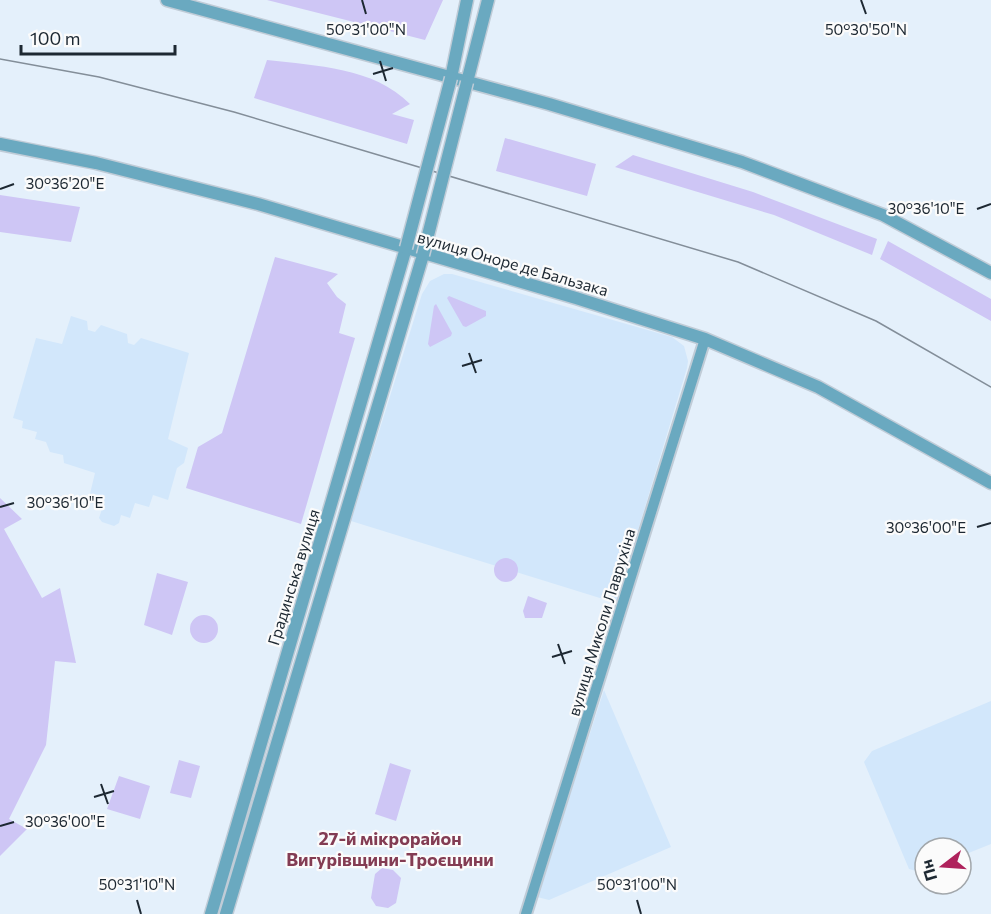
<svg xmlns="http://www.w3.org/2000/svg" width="991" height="914" font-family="Commissioner,sans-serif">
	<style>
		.built { fill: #d2e7fb }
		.green { fill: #cec6f5 }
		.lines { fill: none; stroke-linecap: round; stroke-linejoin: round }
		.minor-casing { stroke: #c0ccd7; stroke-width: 14 }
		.tertiary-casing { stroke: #c0ccd7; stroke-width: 15 }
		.minor { stroke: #6aa9c0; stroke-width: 10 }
		.tertiary { stroke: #6aa9c0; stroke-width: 12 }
		.tram { stroke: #838e99; stroke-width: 1.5 }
		.tertiary-bridge-casing { stroke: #c0ccd7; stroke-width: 15; stroke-linecap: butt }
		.tertiary-bridge { stroke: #6aa9c0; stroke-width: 12 }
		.ticks { fill: none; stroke: #1d2832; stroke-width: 2 }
		.labels { text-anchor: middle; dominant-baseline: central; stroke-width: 4.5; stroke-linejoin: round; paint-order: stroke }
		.street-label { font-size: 16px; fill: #1d2832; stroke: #fbfbfb }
		.neighbourhood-label { font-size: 18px; font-weight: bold; fill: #833c53; stroke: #fbfbfb }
		.ticks-label { font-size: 15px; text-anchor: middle; fill: #1d2832; stroke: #fbfbfb; stroke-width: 4.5; stroke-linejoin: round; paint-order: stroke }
	</style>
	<rect width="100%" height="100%" fill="#e4f0fb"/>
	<path class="built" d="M444,274H452L672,337L684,346L688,361L687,368L616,603L351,521L422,294L430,281Z
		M71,316L87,321L88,330L95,332L101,325L127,334L128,343L134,345L141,338L189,353L168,439L188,448L184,463L177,468L168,500L153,495L149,507L135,503L130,518L121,515L119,523L114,526L102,522L99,518L103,506L88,502L95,473L64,463L63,455L50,452L46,442L35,439L37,432L22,428L23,421L13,418L36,338L62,344Z
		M604,690L671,847L549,900L537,897Z
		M991,701V844L961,856V848H925V870L920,872L909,869L864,762L872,751Z"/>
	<path class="green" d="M267,0H443L425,40Z
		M267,60C317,66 373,67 410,104L392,114L414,120L407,144L254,98Z
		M505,138L596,164L587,196L496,171Z
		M633,155L753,192L877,239L872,255L774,215L615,167Z
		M0,195L80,207L71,242L0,232Z
		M888,241L991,299V321L880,259Z
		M275,257L338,274L327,283L337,297L346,304L339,333L355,338L301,524L186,488L198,447L222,433Z
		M449,296L486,311V316L466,327L463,326L447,298Z
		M436,304L452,333L451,336L430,347L428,344L434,306Z
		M0,498L22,519L4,529L42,598L60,588L76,663L55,661L46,745L9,819L27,829L0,856Z
		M494 570a12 12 0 1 1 24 0a12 12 0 1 1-24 0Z
		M157,573L188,582L172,635L144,625Z
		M528,596L547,603L542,618H525L523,611Z
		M190 629a14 14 0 1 1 28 0a14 14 0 1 1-28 0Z
		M179,760L200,766L191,798L170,793Z
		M390,763L411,770L396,821L375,814Z
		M119,776L150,786L140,819L107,809Z
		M382,868L393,870L401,878L396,903L388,908L376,906L371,898L375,874Z"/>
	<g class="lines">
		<g class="minor-casing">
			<path id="minor" d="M526,914L705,339"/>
		</g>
		<g class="tertiary-casing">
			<path id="tertiary" d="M167,0L549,104L742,162L883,215L991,273
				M451,78L467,0
				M467,82L488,0
				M0,144L96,163L258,204L576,298L705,339L818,387L991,483
				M211,914L406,248
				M226,914L423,255"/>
		</g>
		<use href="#minor" class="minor"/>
		<use href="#tertiary" class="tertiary"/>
		<path class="tram" d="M0,59L99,77L234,112L738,262L876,321L991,387"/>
		<g class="tertiary-bridge-casing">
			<path id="tertiary-bridge" d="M406,248L451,78
				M423,255L467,82"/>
		</g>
		<use href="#tertiary-bridge" class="tertiary-bridge"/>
	</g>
	<path class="ticks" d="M362,0L366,14M861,0L866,14M380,61L386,81M373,74L393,68M0,189L14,184M977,209L991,204M469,353L476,373M462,366L482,360M0,507L14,503M977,527L991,523M558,644L565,664M552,657L572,651M101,784L108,804M94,797L114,791M0,826L14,822M137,900L141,914M637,900L641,914"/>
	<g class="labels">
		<g class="street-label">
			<text transform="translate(513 263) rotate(16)">вулиця Оноре де Бальзака</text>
			<text transform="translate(293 577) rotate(-73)">Градинська вулиця</text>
			<text transform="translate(601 622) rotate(-73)">вулиця Миколи Лаврухіна</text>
		</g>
		<g class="neighbourhood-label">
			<text x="390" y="838">27-й мікрорайон<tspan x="390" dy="21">Вигурівщини-Троєщини</tspan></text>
		</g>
	</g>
	<g class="ticks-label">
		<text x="366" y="35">50°31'00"N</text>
		<text x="866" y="35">50°30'50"N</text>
		<text x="65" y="189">30°36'20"E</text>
		<text x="926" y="214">30°36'10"E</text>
		<text x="65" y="508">30°36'10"E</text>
		<text x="926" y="533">30°36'00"E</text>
		<text x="65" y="827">30°36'00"E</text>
		<text x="137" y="890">50°31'10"N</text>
		<text x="637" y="890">50°31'00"N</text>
	</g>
	<g transform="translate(943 866) rotate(253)"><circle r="28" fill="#fbfbfb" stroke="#a2a7ab" stroke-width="1.5"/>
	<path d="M0-4.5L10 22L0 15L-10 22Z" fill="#af225c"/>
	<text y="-9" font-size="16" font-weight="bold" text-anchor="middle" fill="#1d2832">Пн</text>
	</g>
	<path d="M21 45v9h154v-9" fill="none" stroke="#1d2832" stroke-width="3"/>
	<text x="30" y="45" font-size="18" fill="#1d2832" stroke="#fbfbfb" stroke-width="4.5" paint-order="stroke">100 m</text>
</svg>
